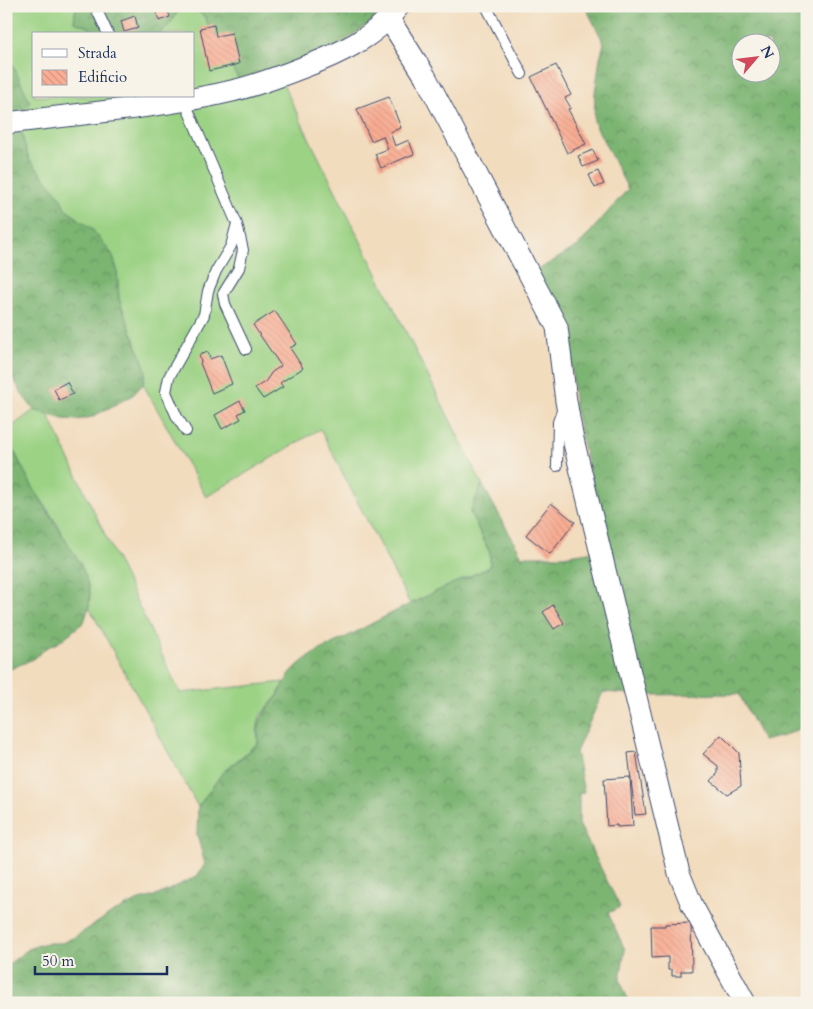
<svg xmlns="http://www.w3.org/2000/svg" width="813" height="1009" font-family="Cardo,serif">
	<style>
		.grass { fill: #9bd284; stroke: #5b8071 }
		.forest { fill: url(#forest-crowns); stroke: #4c7268; fill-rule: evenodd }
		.building { fill: url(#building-back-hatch) }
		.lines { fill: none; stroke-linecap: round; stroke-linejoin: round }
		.lane-casing { stroke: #3b496c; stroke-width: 12 }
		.street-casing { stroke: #3b496c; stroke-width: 23 }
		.lane { stroke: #fff; stroke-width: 10 }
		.street { stroke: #fff; stroke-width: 21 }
	</style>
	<defs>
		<pattern id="forest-crowns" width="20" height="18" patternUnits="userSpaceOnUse" patternTransform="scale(1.25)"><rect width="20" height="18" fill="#7cb472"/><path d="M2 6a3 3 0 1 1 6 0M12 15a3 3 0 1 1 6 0" fill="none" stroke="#659361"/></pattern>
		<pattern id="building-back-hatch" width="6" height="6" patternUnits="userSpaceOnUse" patternTransform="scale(1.25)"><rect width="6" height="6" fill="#f9ad93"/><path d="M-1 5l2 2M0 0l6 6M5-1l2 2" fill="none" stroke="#d59581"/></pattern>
	</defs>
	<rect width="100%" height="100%" fill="#f7f3e8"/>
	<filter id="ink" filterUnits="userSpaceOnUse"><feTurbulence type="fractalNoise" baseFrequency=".02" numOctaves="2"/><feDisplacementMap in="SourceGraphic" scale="10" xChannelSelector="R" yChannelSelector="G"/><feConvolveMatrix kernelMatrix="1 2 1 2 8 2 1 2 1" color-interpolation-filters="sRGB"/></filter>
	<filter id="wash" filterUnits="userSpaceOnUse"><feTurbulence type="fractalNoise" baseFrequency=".0096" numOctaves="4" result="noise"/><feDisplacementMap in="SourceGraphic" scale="20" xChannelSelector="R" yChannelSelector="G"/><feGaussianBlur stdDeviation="1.12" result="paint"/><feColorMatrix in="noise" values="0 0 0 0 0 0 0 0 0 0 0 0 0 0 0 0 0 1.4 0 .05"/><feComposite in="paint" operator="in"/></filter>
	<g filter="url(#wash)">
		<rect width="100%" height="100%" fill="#f2dcbe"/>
		<path class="grass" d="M6,6H76L74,22L89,27L92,34H34V96H194V34H159L170,24L178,11L192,7L204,16L223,55L276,69L306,132L482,484L470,512L490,553L491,567L410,604L320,429L206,497L143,384L146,370L119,299L117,269L78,218L66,210L59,195L29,159L24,143L11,61L6,56Z
			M34,410L48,414L180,693L284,682L278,695L260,716L257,730L258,743L223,772L198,807L89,607L90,593L57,524L32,486L6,436V431Z"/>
		<path class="forest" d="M76,6H392L332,51L240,81L223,55L204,16L192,7L178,11L170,24L159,34H92L89,27L74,22Z
			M585,6H807V725L783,736L763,741L739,694L643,695L603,692L576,752L584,792L579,794V824L620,907L608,913L625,950L620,979L629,1003H6V966L30,948L46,943H62L75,937L112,913L139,900L156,896L197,876L205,864L197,835L198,807L223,772L258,744C257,717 262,716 277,697C283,689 285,679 292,671C308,653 333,644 354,633C398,609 444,587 490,567V553L470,512L482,484L522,556H563L607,549L575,410L569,332L536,271L578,246L628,189L594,122L595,93L600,58L604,43ZM740,42H770V72H740Z
			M6,56L11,61L30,102L19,116L24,143L29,159L59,195L66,210L92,229L112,254L117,269L119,299L146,370L143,384L133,395L92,417L77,420L63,419L34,410L24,397L6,366Z
			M6,436L32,486L80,563L86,577L90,593L89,607L84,622L59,642L46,648L35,658L6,671Z"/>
		<g id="blocks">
			<path class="building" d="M167,8L170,17L159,21L156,11Z
				M135,16L138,28L124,32L121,21Z
				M214,25L216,36L232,33L239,64L209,71L200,28Z
				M556,65L571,95L565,98L571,108L568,109L586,144L567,153L531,77Z
				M389,97L401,128L390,132L395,146L409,140L414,154L381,168L375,154L388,149L383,136L371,141L357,109Z
				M593,150L598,161L583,167L578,156Z
				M598,171L604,184L595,188L589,175Z
				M275,311L297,344L290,348L303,368L280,383L283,387L263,399L255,388L265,382L272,372L281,366L253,325Z
				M208,352L210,359L221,355L232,384L212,393L200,363L201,362L199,355Z
				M67,382L73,394L59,400L54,389Z
				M240,401L245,410L238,414L241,419L222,429L215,415Z
				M551,503L575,522L550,554L526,535Z
				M553,605L564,623L554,629L543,612Z
				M721,735L739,753L741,786L727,794L711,781L718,773V766L703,754Z
				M636,752L646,814L635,815L628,753Z
				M630,777L633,826L617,827V825L607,826L604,779Z
				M691,923L692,971H681V976H672V970H668V957L652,958L651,926H665V924Z"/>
		</g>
	</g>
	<g filter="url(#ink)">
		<use href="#blocks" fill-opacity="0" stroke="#3b496c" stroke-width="1"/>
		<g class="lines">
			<g class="lane-casing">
				<path id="lane" d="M95,6L108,34
					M486,6L522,74
					M184,100L237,224L243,250L239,268L223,294L225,304L246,349
					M186,431L177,417L166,392L169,377L204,315L208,291L216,271L231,246L236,227
					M557,466L558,422L563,408"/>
			</g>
			<g class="street-casing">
				<path id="street" d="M389,19L425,76L557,327L566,401L572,435L679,873L692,905L745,1003
					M6,123C49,118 92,113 135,108C167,103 200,99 232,91C257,85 281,76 304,67C339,54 376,37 399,6"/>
			</g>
			<use href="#lane" class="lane"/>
			<use href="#street" class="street"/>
		</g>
	</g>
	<rect width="813" height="1009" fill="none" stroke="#f7f3e8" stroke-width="25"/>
	<rect x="32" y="32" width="162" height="65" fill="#f7f3e8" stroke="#9fa5b1"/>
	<rect x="42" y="49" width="25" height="8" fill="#ffffff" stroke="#9fa5b1"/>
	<text x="78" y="58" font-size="15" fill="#1b2f5e">Strada</text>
	<rect x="42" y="70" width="25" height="15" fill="url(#building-back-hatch)" stroke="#9fa5b1"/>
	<text x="78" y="82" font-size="15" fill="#1b2f5e">Edificio</text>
	<g transform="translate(756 58) rotate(62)"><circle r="24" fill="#f7f3e8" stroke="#9fa5b1"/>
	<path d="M0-4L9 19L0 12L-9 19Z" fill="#d1495b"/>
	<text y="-8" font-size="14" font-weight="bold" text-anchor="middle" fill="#1b2f5e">N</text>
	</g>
	<path d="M35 966v8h132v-8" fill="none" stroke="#1b2f5e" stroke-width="2.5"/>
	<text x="42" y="966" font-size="15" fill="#1b2f5e" stroke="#f7f3e8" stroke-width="4" paint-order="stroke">50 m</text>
</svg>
